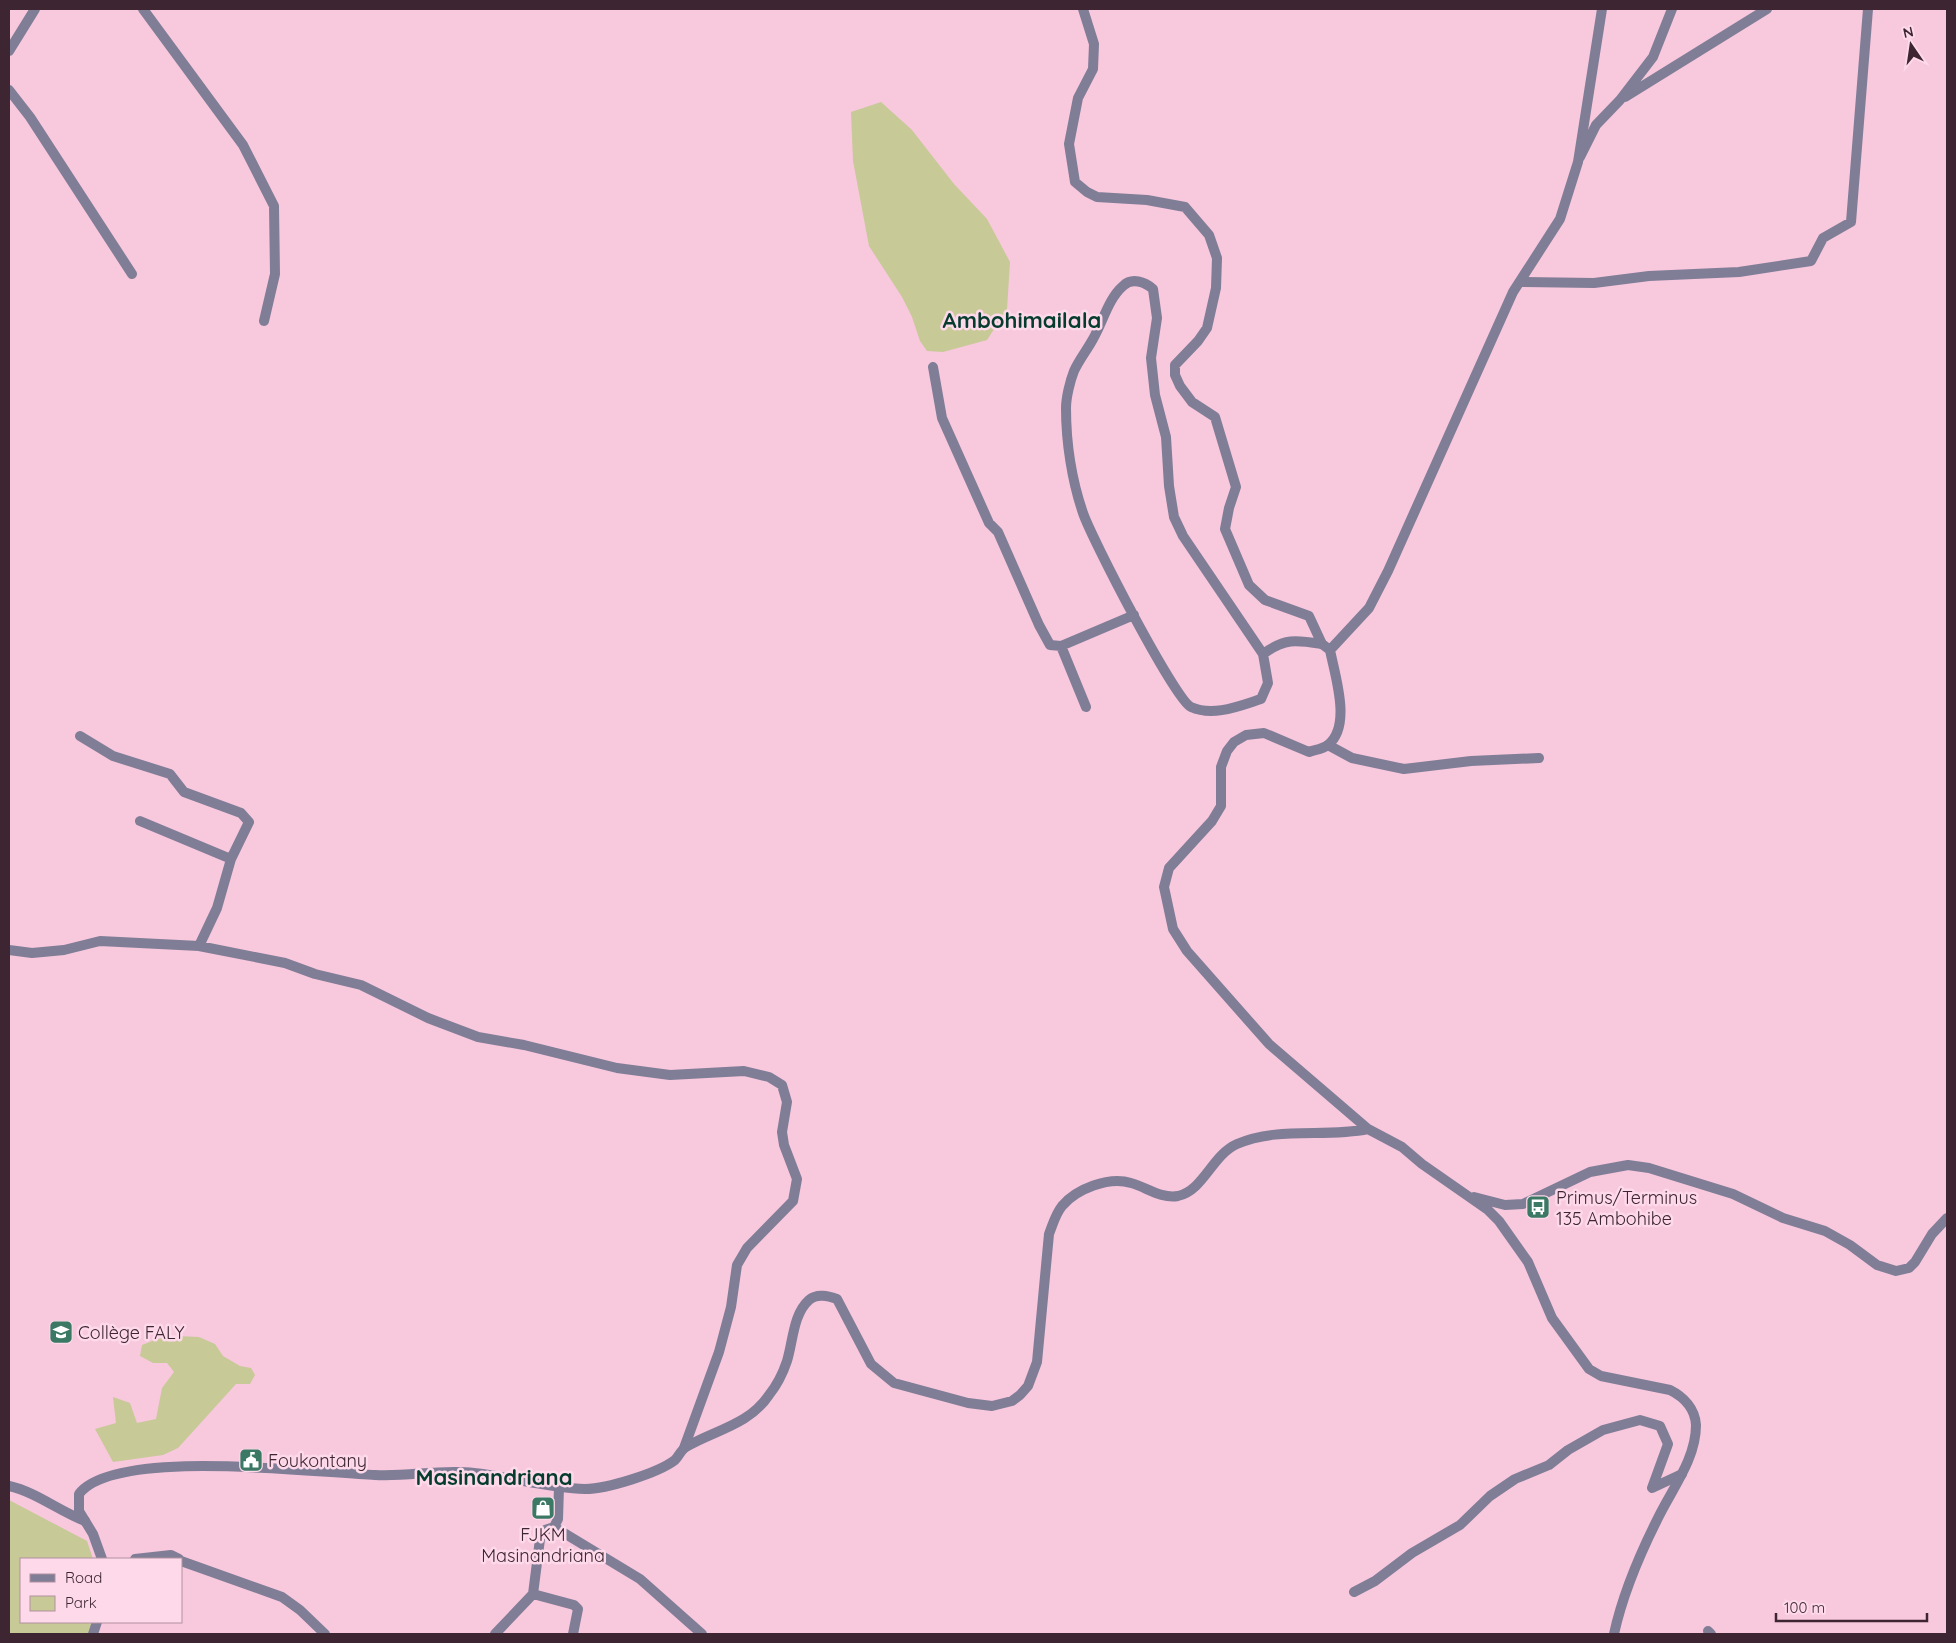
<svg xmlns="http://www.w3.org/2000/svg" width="1956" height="1643" font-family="Quicksand,sans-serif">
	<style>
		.green { fill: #c7c997 }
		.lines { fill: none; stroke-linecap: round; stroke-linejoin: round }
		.minor { stroke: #807d97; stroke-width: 10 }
		.tertiary { stroke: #807d97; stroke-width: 10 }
		.labels { text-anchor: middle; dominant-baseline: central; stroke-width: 5; stroke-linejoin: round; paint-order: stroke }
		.poi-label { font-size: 18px; fill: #3d2631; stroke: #fed9e9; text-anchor: start }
		.district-label { font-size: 22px; font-weight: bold; fill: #053c2e; stroke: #fed9e9 }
	</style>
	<rect width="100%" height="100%" fill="#f8c8dd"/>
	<path class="green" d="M881,102L912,130L954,184L987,219L1010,262L1007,309L987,340L943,352L927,351L920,341L912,317L902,297L869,246L853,161L851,112Z
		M176,1336L199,1337L215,1344L223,1356L240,1366L251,1368L255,1375L250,1384H236L178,1448L163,1455L113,1462L95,1429L116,1423L113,1397L130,1403L137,1423L156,1419L162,1388L174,1372L167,1363H153L140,1356L142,1345L157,1339Z
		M9,1500L87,1541L93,1559H21V1622H94L90,1634H9Z"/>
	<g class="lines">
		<path class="minor" d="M143,9L243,145L274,206L275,274L264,321
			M9,51L35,9
			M9,90L30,117L132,274
			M1625,97L1767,9
			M1580,157L1596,125L1620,100L1653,57L1672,9
			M1520,282L1594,283L1649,276L1739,272L1811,261L1823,238L1851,222L1868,9
			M933,367L942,418L989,523L998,532L1039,625L1050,645L1061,646
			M1263,654L1183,536L1174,517L1169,486L1166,437L1155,395L1151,358L1157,318L1153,289C1145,282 1132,277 1123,286C1108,299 1103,322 1093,339C1087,350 1079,360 1074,371C1070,381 1066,398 1066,408C1066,442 1072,481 1083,513C1091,537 1175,700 1191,707C1213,717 1239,706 1261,699L1268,683L1263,654C1285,638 1296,640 1322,644
			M1086,707L1061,646L1134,615
			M80,736L113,756L170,774L184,792L241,813L249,822L231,859
			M1328,745L1352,758L1404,769L1471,761L1539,758
			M140,821L231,859L217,908L199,946
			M9,950L32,953L64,950L100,941L199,946L285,963L315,974L361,985L428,1018L478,1037L524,1045L617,1068L670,1075L744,1071L769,1077L782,1085L787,1102L782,1132L784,1145L797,1179L793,1201L747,1248L737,1265L731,1307L719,1352L684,1448
			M9,1486C36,1492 59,1511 85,1521
			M559,1487L558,1519L554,1527L545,1530L540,1539L533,1594L574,1605L578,1609L573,1634
			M554,1527L640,1579L702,1634
			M135,1559L171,1555L179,1559
			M181,1561L282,1597L300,1610L325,1634
			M1354,1592L1375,1581L1412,1553L1460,1525L1490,1496L1515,1479L1549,1465L1568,1450L1603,1430L1640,1420L1660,1426L1668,1444L1652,1488L1682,1474
			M1708,1631L1711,1634
			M495,1634L533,1594"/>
		<path class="tertiary" d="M1083,9L1094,44L1093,69L1078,98L1069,144L1075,182L1087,192L1097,197L1147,200L1185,207L1209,235L1217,258L1216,288L1207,328L1198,341L1175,365V375L1180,386L1192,402L1215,417L1236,487L1229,508L1225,529L1249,585L1265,600L1309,616L1322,644L1330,650C1335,676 1352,726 1328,745C1323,749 1314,750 1309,752L1264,733L1246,735L1234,742L1227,751L1221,767V806L1212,821L1169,868L1164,887L1173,929L1187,951L1269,1044L1368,1129L1402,1147L1422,1164L1488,1210L1499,1221L1528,1262L1552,1318L1589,1369L1601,1376L1670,1390C1684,1397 1695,1409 1696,1425C1696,1460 1671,1490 1657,1520C1640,1554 1622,1597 1614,1634
			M1330,650L1369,608L1388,571L1513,292L1560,219L1578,162L1602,9
			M1474,1197L1505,1205L1523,1204L1590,1172L1628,1165L1649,1168L1733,1194L1783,1218L1825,1231L1850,1245L1877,1265L1896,1271L1909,1268L1915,1262L1932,1234L1947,1218
			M102,1559L93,1534L79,1511V1494C115,1447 316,1473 375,1475C408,1477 440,1469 474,1473C511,1477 548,1488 585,1489C607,1489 658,1473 675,1460C679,1456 681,1450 686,1447C715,1430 749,1425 769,1395C777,1385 783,1373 787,1361C793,1342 793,1314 809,1300C817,1293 828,1296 837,1299L871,1364L894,1383L968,1403L992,1406L1012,1401L1020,1395L1028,1386L1037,1362L1049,1234C1053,1224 1055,1215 1062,1206C1076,1189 1109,1176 1131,1183C1146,1187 1161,1199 1178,1196C1204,1190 1212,1155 1237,1144C1279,1126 1325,1138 1368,1129
			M93,1634L97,1622"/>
	</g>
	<defs>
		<g id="bus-square" transform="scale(1.25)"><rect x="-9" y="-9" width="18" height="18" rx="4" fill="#3b7965" stroke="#fed9e9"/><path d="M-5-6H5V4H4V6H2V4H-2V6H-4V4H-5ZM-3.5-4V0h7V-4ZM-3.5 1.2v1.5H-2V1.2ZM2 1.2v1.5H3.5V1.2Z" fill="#fff"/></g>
		<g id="school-square" transform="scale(1.25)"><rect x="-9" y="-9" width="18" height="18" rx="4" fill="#3b7965" stroke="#fed9e9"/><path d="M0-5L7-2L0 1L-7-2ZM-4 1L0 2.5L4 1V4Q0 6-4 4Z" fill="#fff"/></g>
		<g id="civic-square" transform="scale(1.25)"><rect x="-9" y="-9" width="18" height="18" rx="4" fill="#3b7965" stroke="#fed9e9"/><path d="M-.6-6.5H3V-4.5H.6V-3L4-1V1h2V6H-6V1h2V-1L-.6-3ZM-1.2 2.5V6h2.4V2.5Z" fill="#fff"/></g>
		<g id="shop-square" transform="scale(1.25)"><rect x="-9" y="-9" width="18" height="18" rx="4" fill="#3b7965" stroke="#fed9e9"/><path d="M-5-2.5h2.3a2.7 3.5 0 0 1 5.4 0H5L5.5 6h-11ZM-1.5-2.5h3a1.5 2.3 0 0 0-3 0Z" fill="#fff"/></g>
	</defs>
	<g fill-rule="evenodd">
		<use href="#bus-square" x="1538" y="1207"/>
		<use href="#school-square" x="61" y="1332"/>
		<use href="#civic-square" x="251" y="1460"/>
		<use href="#shop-square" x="543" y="1508"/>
	</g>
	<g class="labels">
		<g class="poi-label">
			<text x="1556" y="1197">Primus/Terminus<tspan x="1556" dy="21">135 Ambohibe</tspan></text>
			<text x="78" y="1332">Collège FALY</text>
			<text x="268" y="1460">Foukontany</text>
			<text x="543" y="1534" text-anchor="middle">FJKM<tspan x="543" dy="21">Masinandriana</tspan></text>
		</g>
		<g class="district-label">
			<text x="1022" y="320">Ambohimailala</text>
			<text x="494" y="1477">Masinandriana</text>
		</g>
	</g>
	<rect width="1956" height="1643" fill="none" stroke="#3d2631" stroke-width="20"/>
	<rect x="20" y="1558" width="162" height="65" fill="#fed9e9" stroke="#b1919f"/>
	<rect x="30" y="1574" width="25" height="8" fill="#807d97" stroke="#b1919f"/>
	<text x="65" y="1583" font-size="15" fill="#3d2631">Road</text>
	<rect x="30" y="1596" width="25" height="15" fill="#c7c997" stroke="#b1919f"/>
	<text x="65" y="1608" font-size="15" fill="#3d2631">Park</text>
	<g transform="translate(1911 45) rotate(347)" stroke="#fed9e9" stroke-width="4" paint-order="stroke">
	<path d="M0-4L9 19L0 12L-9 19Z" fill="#3d2631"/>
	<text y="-8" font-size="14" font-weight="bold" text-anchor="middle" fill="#3d2631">N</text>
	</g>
	<path d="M1776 1613v8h151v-8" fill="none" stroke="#3d2631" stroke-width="2.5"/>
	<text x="1784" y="1613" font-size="15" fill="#3d2631" stroke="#fed9e9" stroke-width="4" paint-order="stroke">100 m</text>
</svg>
